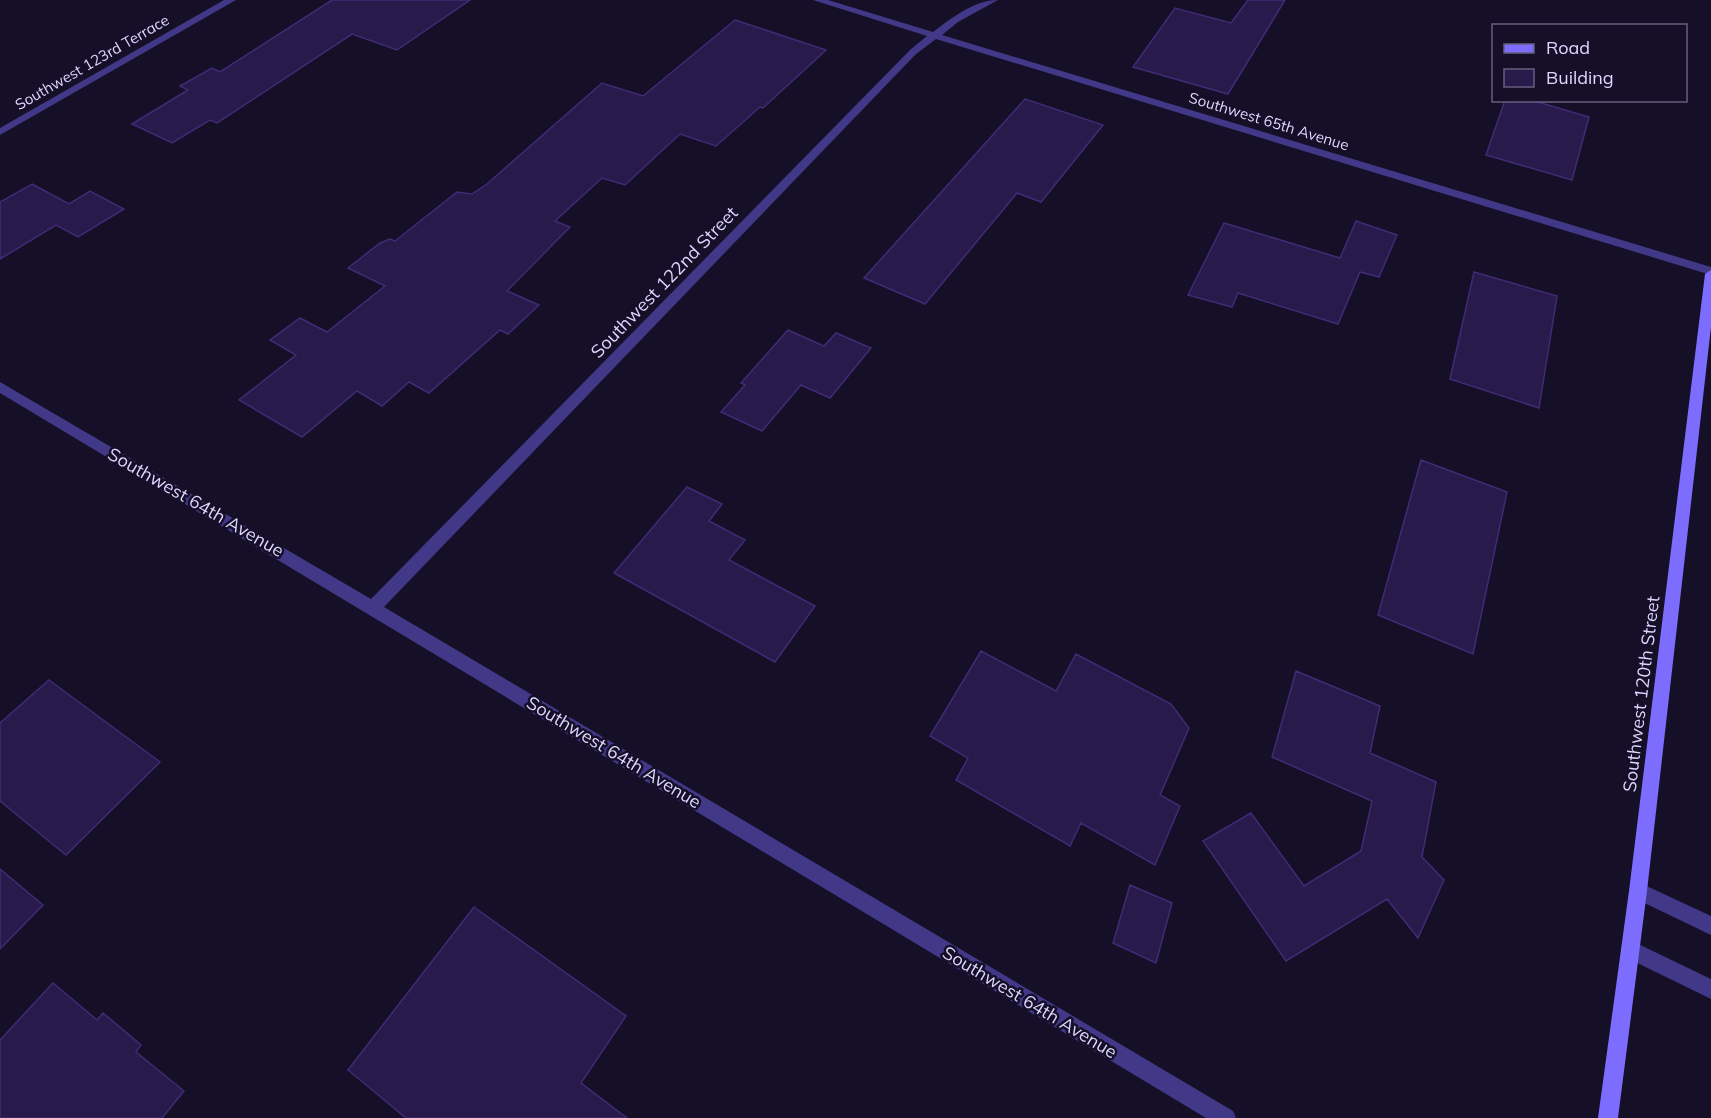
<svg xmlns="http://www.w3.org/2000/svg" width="1711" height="1118" font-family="Mulish,sans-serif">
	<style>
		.building { fill: #281a4a; stroke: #402b76; stroke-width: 1.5 }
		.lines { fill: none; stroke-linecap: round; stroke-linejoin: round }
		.street { fill: #423888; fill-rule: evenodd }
		.secondary { fill: #7d6dff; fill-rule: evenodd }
		.labels { text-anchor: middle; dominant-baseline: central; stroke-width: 5; stroke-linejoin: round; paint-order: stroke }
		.far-street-label { font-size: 15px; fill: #ded6ff; stroke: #150f28 }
		.street-label { font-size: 18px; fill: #ded6ff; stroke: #150f28 }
	</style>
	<rect width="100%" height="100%" fill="#150f28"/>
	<path class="building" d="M332,0H470L397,50L352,34L217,123L210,120L172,143L132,124L188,90L180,86L212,68L220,72Z
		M1248,0H1285L1228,94L1133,67L1175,8L1231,23Z
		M735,20L826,50L763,108L760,107L716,146L680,134L625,185L602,178L555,221L570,227L507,291L539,305L508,334L500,330L429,393L409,382L382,406L357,391L302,437L239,400L296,355L270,340L300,318L327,332L385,286L348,268L380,243L390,239L395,241L457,192L472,194L487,184L602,83L643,96Z
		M1025,99L1103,125L1041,202L1017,193L925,304L864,278Z
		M1505,100H1531L1589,117L1572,180L1486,155Z
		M32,184L69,204L90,191L124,209L78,237L56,225L0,259V202Z
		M1356,221L1397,235L1379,277L1360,272L1338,324L1238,293L1232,307L1188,295L1224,223L1340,258Z
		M1474,272L1557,296L1539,408L1450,379Z
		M788,330L824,346L836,333L871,348L830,398L801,385L762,431L721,412L745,385L741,383Z
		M1421,460L1507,492L1473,654L1378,615Z
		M687,487L722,504L709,521L745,540L729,560L815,606L775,662L614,573Z
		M981,651L1056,691L1076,654L1171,704L1189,728L1160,795L1180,806L1155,865L1081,823L1070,846L956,780L968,758L930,736Z
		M1296,671L1380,706L1370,753L1436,782L1422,857L1444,880L1418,938L1387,899L1286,961L1203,841L1251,813L1304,886L1361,851L1372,801L1272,757Z
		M49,680L160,762L66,855L0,801V723Z
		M0,869L43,905L0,949Z
		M1130,885L1172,903L1156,963L1113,943Z
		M474,907L626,1016L581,1083L627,1118H406L348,1070Z
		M53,983L97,1020L103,1013L141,1045L136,1052L184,1091L162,1118H0V1040Z"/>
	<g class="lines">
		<path class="street" d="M224,0H236L0,135V128Z
			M813,0H828L933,32C952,18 974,0 998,0L958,22L942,35L1711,267V275L936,39L916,54L384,607L1233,1111L1236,1118H1206L0,393V382L371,599L910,50L927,36Z
			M1638,882L1711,916V935L1632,897L1629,891L1632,885Z
			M1630,940L1711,979V999L1623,956L1621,949L1623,942Z"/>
		<path class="secondary" d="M1711,270V327L1647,891L1618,1118H1598L1629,891L1705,274Z"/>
	</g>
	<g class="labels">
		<g class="far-street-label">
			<text transform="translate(92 62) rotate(-30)">Southwest 123rd Terrace</text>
			<text transform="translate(1269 121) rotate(17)">Southwest 65th Avenue</text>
		</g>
		<g class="street-label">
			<text transform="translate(664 282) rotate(-46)">Southwest 122nd Street</text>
			<text transform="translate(196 502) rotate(30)">Southwest 64th Avenue</text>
			<text transform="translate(1641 694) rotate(-83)">Southwest 120th Street</text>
			<text transform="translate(614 752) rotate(31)">Southwest 64th Avenue</text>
			<text transform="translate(1030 1002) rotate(31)">Southwest 64th Avenue</text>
		</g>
	</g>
	<rect x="1492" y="24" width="195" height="78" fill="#150f28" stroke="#655f7e" stroke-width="1.5"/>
	<rect x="1504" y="44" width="30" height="9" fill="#7d6dff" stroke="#655f7e" stroke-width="1.5"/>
	<text x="1546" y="54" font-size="18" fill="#ded6ff">Road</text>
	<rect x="1504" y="69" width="30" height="18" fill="#281a4a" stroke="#655f7e" stroke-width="1.5"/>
	<text x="1546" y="84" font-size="18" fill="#ded6ff">Building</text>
</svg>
